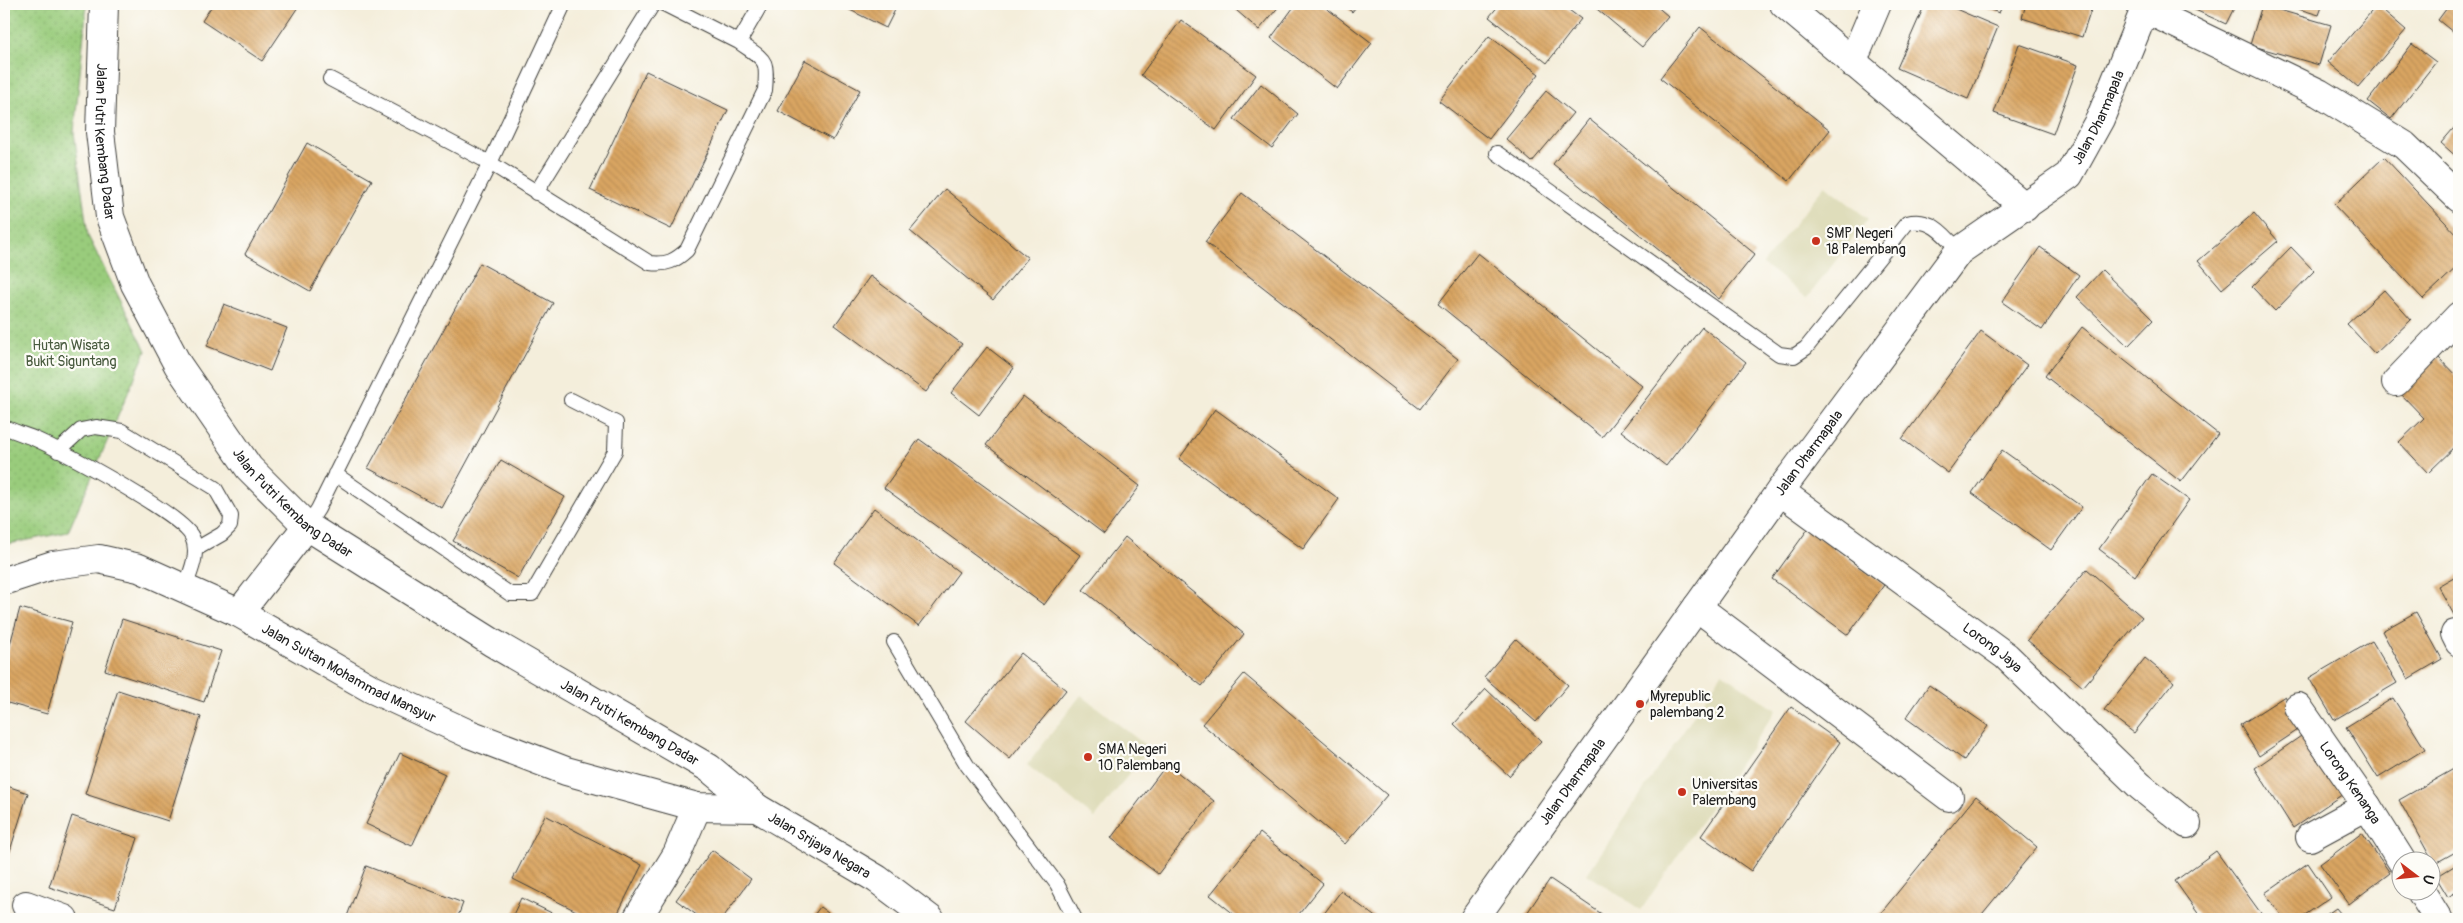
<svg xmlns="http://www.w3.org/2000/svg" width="2463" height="923" font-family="Pangolin,sans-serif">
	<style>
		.built { fill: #dfddbb }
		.park { fill: url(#park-dots); stroke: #5a744c }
		.building { fill: url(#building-back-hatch) }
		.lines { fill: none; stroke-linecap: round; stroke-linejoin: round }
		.lane-casing { stroke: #3c3c39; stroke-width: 16 }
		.street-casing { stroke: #3c3c39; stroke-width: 30 }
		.secondary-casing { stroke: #3c3c39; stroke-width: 30 }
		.lane { stroke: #fff; stroke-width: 14 }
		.street { stroke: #fff; stroke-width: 28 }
		.secondary { stroke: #fff; stroke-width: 28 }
		.poi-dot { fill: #c8321e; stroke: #fdfcf7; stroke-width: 2 }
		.labels { text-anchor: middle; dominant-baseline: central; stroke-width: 4.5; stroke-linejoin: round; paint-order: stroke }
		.street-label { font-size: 14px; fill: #1c1c1c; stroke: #fdfcf7 }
		.poi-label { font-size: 14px; fill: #1c1c1c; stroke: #fdfcf7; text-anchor: start }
		.park-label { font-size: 14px; fill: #485a3e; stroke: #fdfcf7 }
	</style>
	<defs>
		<pattern id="park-dots" width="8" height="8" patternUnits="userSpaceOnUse" patternTransform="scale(1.25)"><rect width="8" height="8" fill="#99cc7c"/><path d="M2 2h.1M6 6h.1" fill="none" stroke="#83af6b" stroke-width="1.8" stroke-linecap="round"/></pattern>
		<pattern id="building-back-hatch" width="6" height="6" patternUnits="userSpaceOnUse" patternTransform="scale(1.25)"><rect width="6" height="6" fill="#d9a562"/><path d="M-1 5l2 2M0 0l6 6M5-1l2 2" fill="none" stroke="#ba8d54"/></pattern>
	</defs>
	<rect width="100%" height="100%" fill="#fdfcf7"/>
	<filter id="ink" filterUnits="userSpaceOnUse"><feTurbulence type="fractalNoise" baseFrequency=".02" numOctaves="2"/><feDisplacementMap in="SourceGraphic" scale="10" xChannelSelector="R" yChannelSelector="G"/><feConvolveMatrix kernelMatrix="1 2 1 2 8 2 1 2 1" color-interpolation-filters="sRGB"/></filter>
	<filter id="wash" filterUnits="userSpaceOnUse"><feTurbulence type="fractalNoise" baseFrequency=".0096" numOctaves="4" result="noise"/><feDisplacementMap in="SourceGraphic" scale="20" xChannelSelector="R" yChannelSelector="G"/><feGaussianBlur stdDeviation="1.12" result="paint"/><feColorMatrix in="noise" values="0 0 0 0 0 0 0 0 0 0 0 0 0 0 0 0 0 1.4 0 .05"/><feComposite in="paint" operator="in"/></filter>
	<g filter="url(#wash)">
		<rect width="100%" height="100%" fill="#f4eedb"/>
		<path class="built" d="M1825,185L1868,219L1807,298L1763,264Z
			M1722,673L1776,710L1641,910L1587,874Z
			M1081,695L1149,748L1095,818L1027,765Z"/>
		<path class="park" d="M4,4H87L74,132L88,236L146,351L68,532L4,545Z"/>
		<g id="blocks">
			<path class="building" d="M213,4H300L262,61L202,21Z
				M838,4H898L886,28Z
				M1229,4H1281L1259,30Z
				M1296,4H1321L1372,43L1337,89L1271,38Z
				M1342,4H1358L1352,12Z
				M1500,4H1561L1581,19L1547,63L1489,17Z
				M1591,4H1654L1668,16L1642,47Z
				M1925,4H1944L1998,27L1968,99L1897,68Z
				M1975,4H2003L1999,13Z
				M2026,4H2093L2082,37L2022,18Z
				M2182,4H2236L2226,24Z
				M2282,4H2323L2319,15Z
				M2450,4H2459V37L2438,20Z
				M2262,5L2331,25L2319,65L2250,45Z
				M2377,5L2406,30L2358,87L2328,62Z
				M1181,20L1256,75L1216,130L1141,75Z
				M1700,27L1830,130L1789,181L1660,78Z
				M1489,36L1539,74L1489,139L1439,101Z
				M2019,44L2078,65L2053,134L1994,113Z
				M2412,44L2436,62L2391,119L2368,101Z
				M805,60L860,90L833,140L778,111Z
				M646,71L728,110L671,229L590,190Z
				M1261,84L1298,114L1272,148L1234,119Z
				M1546,91L1573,113L1532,162L1506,139Z
				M1589,119L1755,254L1719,299L1553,164Z
				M2459,122V159L2441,143Z
				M307,143L372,180L310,291L245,254Z
				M2384,157L2459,237V265L2423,299L2334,205Z
				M945,189L1028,258L993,300L910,231Z
				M1242,193L1458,359L1420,409L1205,242Z
				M2254,213L2278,241L2222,289L2198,261Z
				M2040,247L2079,275L2042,330L2002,302Z
				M2291,247L2314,271L2275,311L2252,287Z
				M1478,253L1642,386L1602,437L1438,304Z
				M480,263L553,303L442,508L368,468Z
				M2102,270L2153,320L2128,346L2077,297Z
				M870,276L962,344L926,392L835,325Z
				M2384,290L2411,320L2375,354L2347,324Z
				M224,304L287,328L270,371L207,346Z
				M1702,327L1746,362L1666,466L1621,431Z
				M2082,327L2218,434L2181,482L2045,376Z
				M1981,331L2027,365L1948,473L1902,439Z
				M987,347L1014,368L979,415L951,393Z
				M2438,357L2459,379V443L2428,473L2399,442L2424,418L2400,393Z
				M1023,396L1140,486L1104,534L986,445Z
				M1215,409L1339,499L1303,549L1179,459Z
				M919,439L1080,555L1044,605L884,488Z
				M2002,450L2082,507L2051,550L1972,493Z
				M501,460L565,497L518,578L453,541Z
				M2152,474L2189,500L2135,576L2099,549Z
				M874,508L959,572L919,626L834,563Z
				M1808,529L1884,585L1848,635L1772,579Z
				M1125,537L1244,634L1202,686L1083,590Z
				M2087,569L2142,617L2083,687L2027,640Z
				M2459,574V624L2438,586Z
				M20,608L72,622L47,714L4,702V666Z
				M2416,612L2442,659L2408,679L2382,631Z
				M122,619L221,651L204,702L105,670Z
				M1516,639L1568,685L1536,722L1484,677Z
				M2372,641L2397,683L2334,720L2309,678Z
				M1021,653L1066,690L1010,759L966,721Z
				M2145,658L2174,682L2134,733L2104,710Z
				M1244,674L1387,795L1345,844L1202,724Z
				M1929,685L1988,726L1964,760L1906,718Z
				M1486,689L1541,741L1509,776L1454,724Z
				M118,690L201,717L168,821L85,794Z
				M2285,696L2304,726L2259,756L2240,725Z
				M2393,698L2425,749L2378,778L2346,727Z
				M1791,707L1840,742L1751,871L1701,836Z
				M2304,734L2343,794L2293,828L2255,768Z
				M400,753L445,774L412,846L366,824Z
				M1167,764L1214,801L1158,874L1111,838Z
				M2459,766V850L2434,864L2399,800Z
				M4,785L28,793L4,870Z
				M1976,796L2037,847L1978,919H1876Z
				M545,815L642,865L615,919H592L513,879Z
				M72,816L138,838L115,908L49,887Z
				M1260,833L1323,884L1295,919H1240L1210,895Z
				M2362,833L2390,873L2349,904L2320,864Z
				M712,850L751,879L722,919H702L676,900Z
				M2216,851L2265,919H2202L2175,881Z
				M2308,863L2331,897L2299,919H2284L2265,893Z
				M2459,863V890L2448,897L2436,877Z
				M366,866L463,903L457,919H346Z
				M1550,879L1609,919H1523Z
				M1341,891L1378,919H1320Z
				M521,898L564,919H511Z
				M820,907L836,919H811Z
				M2336,908L2345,919H2320Z"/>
		</g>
	</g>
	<g filter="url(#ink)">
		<use href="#blocks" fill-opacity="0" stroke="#3c3c39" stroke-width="1"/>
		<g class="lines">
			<g class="lane-casing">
				<path id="lane" d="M664,4L739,42
					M330,79L490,163L650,263C667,265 675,261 687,250L765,90C768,57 765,61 739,42L761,4
					M1497,153L1779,354L1794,356L1806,348L1907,223C1931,217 1944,234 1959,251
					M536,193L653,4
					M4,427C13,431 23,434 33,438C60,450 182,514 192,537C200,554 190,572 185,588
					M58,451L81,430L96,427L122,431L215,488L231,516L230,526L222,534L196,549
					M335,474L510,594H532L615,451L616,423L571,400
					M307,526L318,509L490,163L564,4
					M894,642L967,765L1057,884L1075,919"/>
			</g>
			<g class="street-casing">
				<g id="street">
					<path id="s1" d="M104,4L100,132L110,217L135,284L178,365L249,468L307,526L493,643L709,768L757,808"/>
					<path d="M1784,4L2025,207"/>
					<path d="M2145,9L2319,93L2404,145L2459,198"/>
					<path d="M1852,63L1877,4"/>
					<path d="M2396,382L2459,316"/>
					<path id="s2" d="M1780,491L2006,656L2140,786L2187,824"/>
					<path d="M1697,607L1949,797"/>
					<path d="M239,613L307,526"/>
					<path d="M2455,634L2459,642"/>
					<path id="s3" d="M2298,707L2367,806L2401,860"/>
					<path d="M2310,837L2367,806"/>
					<path d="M2420,890L2438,919"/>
					<path d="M26,905L64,919"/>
					<path d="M637,919L677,854L697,807"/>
					<path id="s4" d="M1474,919L1780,491L1959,251L2069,175L2100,119L2147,4"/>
				</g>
			</g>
			<g class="secondary-casing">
				<g id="secondary">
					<path id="s5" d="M4,581L53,565L99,559L139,568L239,613L372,689L467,733L566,771L697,807L757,808L877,879L930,919"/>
				</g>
			</g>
			<use href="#lane" class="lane"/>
			<use href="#street" class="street"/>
			<use href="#secondary" class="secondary"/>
		</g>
	</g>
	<g class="poi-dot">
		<circle cx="1816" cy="241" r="5"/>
		<circle cx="1640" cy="704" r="5"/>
		<circle cx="1088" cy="757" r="5"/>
		<circle cx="1682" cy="792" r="5"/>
	</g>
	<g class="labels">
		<g class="street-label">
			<text stroke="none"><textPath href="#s4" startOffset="1024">Jalan Dharmapala</textPath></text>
			<text stroke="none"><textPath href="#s1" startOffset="138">Jalan Putri Kembang Dadar</textPath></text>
			<text stroke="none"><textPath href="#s4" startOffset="574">Jalan Dharmapala</textPath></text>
			<text stroke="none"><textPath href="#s1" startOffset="558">Jalan Putri Kembang Dadar</textPath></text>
			<text stroke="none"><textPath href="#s2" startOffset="264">Lorong Jaya</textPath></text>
			<text stroke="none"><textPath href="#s5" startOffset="374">Jalan Sultan Mohammad Mansyur</textPath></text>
			<text stroke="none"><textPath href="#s1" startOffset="962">Jalan Putri Kembang Dadar</textPath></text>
			<text stroke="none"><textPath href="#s4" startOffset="169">Jalan Dharmapala</textPath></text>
			<text stroke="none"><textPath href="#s3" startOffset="92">Lorong Kenanga</textPath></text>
			<text stroke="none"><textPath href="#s5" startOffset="881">Jalan Srijaya Negara</textPath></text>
		</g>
		<g class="poi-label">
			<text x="1826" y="233">SMP Negeri<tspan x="1826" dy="16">18 Palembang</tspan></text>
			<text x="1650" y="696">Myrepublic<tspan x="1650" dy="16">palembang 2</tspan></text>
			<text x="1098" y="749">SMA Negeri<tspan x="1098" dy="16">10 Palembang</tspan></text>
			<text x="1692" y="784">Universitas<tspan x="1692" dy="16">Palembang</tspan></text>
		</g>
		<g class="park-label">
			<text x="71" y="345">Hutan Wisata<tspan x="71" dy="16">Bukit Siguntang</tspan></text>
		</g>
	</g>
	<rect width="2463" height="923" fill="none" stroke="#fdfcf7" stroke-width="20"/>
	<g transform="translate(2416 876) rotate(106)"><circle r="24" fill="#fdfcf7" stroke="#a3a29f"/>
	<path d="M0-4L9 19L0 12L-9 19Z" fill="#c8321e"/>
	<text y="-8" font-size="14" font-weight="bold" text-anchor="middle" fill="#1c1c1c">U</text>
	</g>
</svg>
